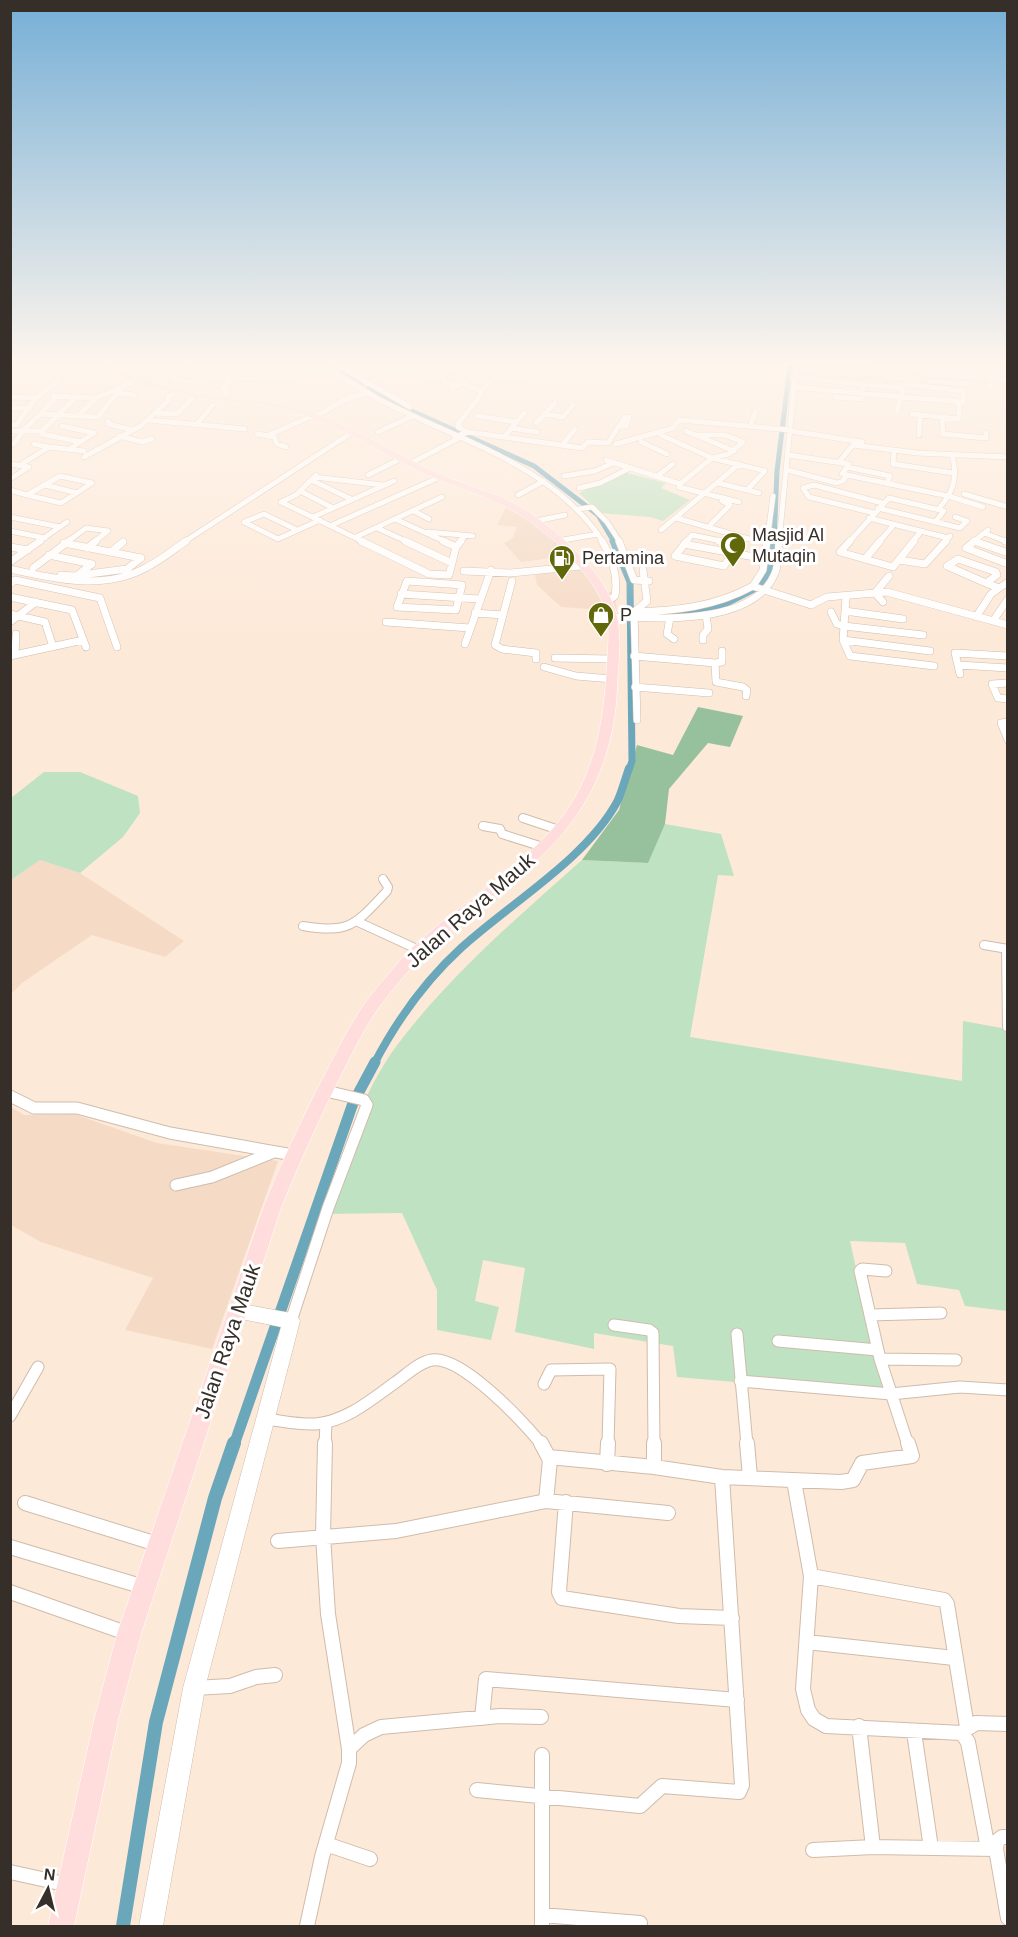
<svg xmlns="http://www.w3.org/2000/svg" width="1018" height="1937" font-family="Helvetica,sans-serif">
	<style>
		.built { fill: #f5dbc6 }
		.green { fill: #bee2c2 }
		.forest { fill: #97c19c }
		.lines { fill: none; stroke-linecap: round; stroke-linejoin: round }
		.canal-far4 { stroke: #6ba7ba; stroke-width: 5 }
		.canal-far3 { stroke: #6ba7ba; stroke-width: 7 }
		.canal-far2 { stroke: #6ba7ba; stroke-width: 8 }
		.canal-far1 { stroke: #6ba7ba; stroke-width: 11 }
		.canal { stroke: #6ba7ba; stroke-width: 14 }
		.street-far4-casing { stroke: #cfbcac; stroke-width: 6 }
		.street-far3-casing { stroke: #cfbcac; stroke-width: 8 }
		.street-far2-casing { stroke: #cfbcac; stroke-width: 10 }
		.street-far1-casing { stroke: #cfbcac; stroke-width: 13 }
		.street-casing { stroke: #cfbcac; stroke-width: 16 }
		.secondary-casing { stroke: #cfbcac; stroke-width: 1 }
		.primary-casing { stroke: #fff; stroke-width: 1 }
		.street-far4 { stroke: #fff; stroke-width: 5 }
		.street-far3 { stroke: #fff; stroke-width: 7 }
		.street-far2 { stroke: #fff; stroke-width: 8 }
		.street-far1 { stroke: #fff; stroke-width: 11 }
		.street { stroke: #fff; stroke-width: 14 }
		.secondary { fill: #fff; fill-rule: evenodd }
		.primary { fill: #ffdddc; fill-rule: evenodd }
		.labels { text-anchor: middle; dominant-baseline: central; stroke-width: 6; stroke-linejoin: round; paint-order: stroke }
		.far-poi-label { font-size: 18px; fill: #362e28; stroke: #fff; text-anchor: start }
		.street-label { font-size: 21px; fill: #362e28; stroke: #fff }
	</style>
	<rect width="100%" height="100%" fill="#fde9d8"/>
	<path class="built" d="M820,366H869L876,380H840L839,377L822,376Z
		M508,504L529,515L607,592H614L617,611L561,607L537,585L535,575L579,568L566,556L521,562L504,543L513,538L517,527L497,525Z
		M40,860L80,873L184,941L165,957L92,935L22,983L11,994V880Z
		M11,1107L24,1115L74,1114L157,1143L278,1161L212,1349L125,1330L153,1278L41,1242L11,1225Z"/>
	<path class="green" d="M623,472L666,483L661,488L690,500L663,521L650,517L600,513L579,493Z
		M44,772H80L138,796L140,813L123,837L80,873L40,860L11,880V798Z
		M665,824L721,834L734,876L718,875L690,1037L962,1081L963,1021L1007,1029V1311L965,1306L959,1290L917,1284L905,1243L850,1241L884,1395L677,1377L673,1346L594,1333V1349L515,1332L525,1268L483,1260L475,1301L499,1307L491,1340L437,1330V1290L402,1213L321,1214C343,1156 361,1093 398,1044C451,974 517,918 582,860L647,863Z"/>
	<path class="forest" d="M698,707L743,716L730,747L708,743L669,789L665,824L648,863L582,860L619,810L637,745L673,755Z"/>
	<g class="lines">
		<path class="canal-far4" d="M336,366L394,403L534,466L598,515L614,542
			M774,542L777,471L790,366"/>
		<path class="canal-far3" d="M613,541L630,582L632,761L629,770
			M648,614L673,615L721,606L762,585L769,572L774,541"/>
		<path class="canal-far2" d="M374,1064C396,1022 426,980 461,948C509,904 586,859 617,802C622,792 625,779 629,768"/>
		<path class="canal-far1" d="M234,1445L353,1103L375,1062"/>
		<path class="canal" d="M123,1926L156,1722L215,1498L234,1443"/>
		<g class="street-far4-casing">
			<path id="street-far4" d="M182,366L172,379L192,382
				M322,366C342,378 361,390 382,401C458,440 555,466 603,542
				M339,366L410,407
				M443,366L453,371
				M882,366L886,377L901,379
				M796,369L817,371
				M902,371L926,372
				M926,374L972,377
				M972,376L1008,380
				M496,377H526
				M793,377L902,388
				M208,378L296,377L301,372H316
				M928,381L970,384
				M367,384L388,373L445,378L443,382L456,385
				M904,384L963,391V402L901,397Z
				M793,387L901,397
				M452,388L463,383L481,391L507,366
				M990,388L994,366
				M119,393L134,395
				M53,396L96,398
				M10,397L36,398
				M836,397L861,399L863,387
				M223,398L228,392L223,388L231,378
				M10,408H30
				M897,411L901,397
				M155,413L177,414L195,395
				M40,414L98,417L121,388
				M544,414L563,417L573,405
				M912,414L959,419V402
				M78,416L96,398L137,380
				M478,416L517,422
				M315,417L344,400L366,393
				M625,417H629L626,426H619Z
				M942,417L943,434L986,438V433
				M147,420L245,429
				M108,421V424L133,430
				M536,423L555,403
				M10,425H16L36,398L60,379
				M196,425L213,405
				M751,425L755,412
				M62,426L94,433L71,448
				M511,428L537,432
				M10,431H42L76,397
				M686,431L734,451
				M791,431L862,442
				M378,432L413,416
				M468,432L458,427V424L480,396L481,391
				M42,434L81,442
				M257,434L274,437L277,444L286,447
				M661,435L712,458L765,471L747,490
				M919,435L920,415
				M119,436L142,442L152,439
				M267,436L312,416
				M455,437L468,432L582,448L588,442L608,443L619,426
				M504,437L524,413
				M641,442L667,454
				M14,444L23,431L58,396
				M563,444L575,429
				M616,444L673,428L679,420L791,430
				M49,447L84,451
				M894,451L893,464L953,473
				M788,455L849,464L842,474L948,496L983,507
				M84,457L142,425L168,401V397L177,391
				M606,460L680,484L679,487L739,502
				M839,462L853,445L917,453L1008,457
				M411,463L459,438
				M10,464L29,467L10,479
				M20,465L49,447L34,444
				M847,467L890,476L887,484
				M787,470L837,483L843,481L847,475
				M368,475L402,458
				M60,476L92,483L61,503L27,495Z
				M564,476L595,471L613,463
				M314,477L383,485
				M656,477L673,464
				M311,480L351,499
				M718,483L759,493
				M680,484L712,458L729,454L743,442L725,435H698
				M45,485L77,493
				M579,488L600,483L628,469
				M10,490L27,495
				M300,491L333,508
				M964,494L1008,507
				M518,495L544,481
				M281,502L364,542
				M281,502L296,495L316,475
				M940,507C954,492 958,475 952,455
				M878,508L960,528L967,521L955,517
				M579,509L592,507L607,522L620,542
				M414,511L429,519
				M874,513L809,497L803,488L814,485L882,503
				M10,517L60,527
				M313,517L394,481
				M676,518L749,539H771
				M869,518L948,538
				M395,519L446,542
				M536,521L565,515
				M711,524L730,505L722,501
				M332,525L440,477
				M377,528L408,542
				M297,530L264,514L244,522L278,539L320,520
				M661,530L739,464
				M10,531L45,538
				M428,532L473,536
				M984,533L1008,542
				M356,537L442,497
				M557,541L598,534
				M974,541L978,542
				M38,542L67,522
				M67,542L86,528L108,531
				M94,542L108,531
				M184,542L351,433
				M460,542L465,536
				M686,542L692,535L726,542
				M767,542L773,496
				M779,542L796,366
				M849,542L889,498L944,511L935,522
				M879,542L892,527
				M912,542L919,534
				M944,542L950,536
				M973,542L988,530"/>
		</g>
		<g class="street-far3-casing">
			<path id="street-far3" d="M361,541L429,574L449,575L456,547L461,541
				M405,541L452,563
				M443,541L456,547
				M602,541C612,557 618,577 615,596L608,601
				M619,541L634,580L649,581
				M687,541L675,556L724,566L738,546L719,541
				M767,541L763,570L753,586L755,587L811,605L827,597L887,592L1008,625
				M850,541L840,552L893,567L914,541
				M974,541L1008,553
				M975,541L966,548L1008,564
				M1005,541L1008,542
				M64,543L141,558
				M684,544L765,559
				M10,547L28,550
				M87,548L96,541
				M111,552L123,542
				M49,555L92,564L80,573
				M865,559L880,541
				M958,559L996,572L997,575L986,583L947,566Z
				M899,560L925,564L946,541
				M10,562L40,541
				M33,568L69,541
				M10,569C54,579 105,591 147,567C161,560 173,550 186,541
				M464,571L511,573L581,566
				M61,575L73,576L127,569L141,558
				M407,581L462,585L456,610L397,607Z
				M512,581L495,645L502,649L536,653V659
				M986,583L999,588
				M10,584L15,580L100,598L117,647
				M401,594L479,599
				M10,597L72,610L86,647
				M846,597L843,640L850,656L934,666
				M883,602L875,593L889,576
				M845,611L903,619
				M632,612C675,611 715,607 753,586
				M831,612L837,624L844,626L923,635
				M475,613L503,615
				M10,614L45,622L53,647
				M612,617C658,618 754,626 775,573C779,564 778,551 779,541
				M976,617L991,594L1008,582
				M670,618L667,634L674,639
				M993,621L1008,599
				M10,622L36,602
				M386,622L470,628
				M703,640V635L708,629L706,615
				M843,640L930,651
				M465,644L491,570
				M15,655L16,634
				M10,656L83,640
				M634,656L715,663L716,682L743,687L747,690L746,696
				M555,658L612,659
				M715,663L722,662V651
				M958,665L1008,668
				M544,667L576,676L612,679
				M960,674L955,653L1008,656
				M1008,683L992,684L998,698L1008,699
				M635,687L709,693
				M637,720L634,612L647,601L643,570
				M1008,722L1001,723L1008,740"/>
		</g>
		<g class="street-far2-casing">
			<path id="street-far2" d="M523,818L559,830
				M483,826L500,829L502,834L543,847
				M356,921L419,950
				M303,926C350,934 356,924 387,891L388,887L383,879
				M984,945L1008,949
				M1006,949L1007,1027"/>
		</g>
		<g class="street-far1-casing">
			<path id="street-far1" d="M10,1096L34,1108H77L170,1133L293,1155
				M176,1185L212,1177L274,1152
				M886,1271L862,1269L860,1271L880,1359L908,1445
				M870,1315L941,1313
				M291,1321L328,1208L367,1105L364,1100L326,1091
				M614,1325L649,1330L653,1333L654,1445
				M737,1334L747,1445
				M778,1341L878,1350
				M880,1359L956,1360
				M740,1381L891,1394L960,1387L1008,1390
				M544,1384L551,1370L610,1369L608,1445
				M10,1416L38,1367
				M266,1419C282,1421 300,1425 316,1424C347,1421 372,1399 396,1382C406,1375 419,1362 432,1360C461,1355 525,1423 542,1445
				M325,1445L326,1423"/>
		</g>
		<g class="street-casing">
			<path id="street" d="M541,1443L550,1460L546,1501
				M654,1443V1467
				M747,1443L750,1477
				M549,1457L654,1467L722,1477L841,1482L853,1480L862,1463L912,1456L908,1443
				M607,1464L608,1443
				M794,1481L811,1576L803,1689L808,1710L814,1719L826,1726L962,1733L968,1742L988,1849
				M566,1502L559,1592L562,1598L679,1616L732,1618
				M25,1503L157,1544
				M278,1541L396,1531L546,1501L668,1513
				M10,1547L144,1587
				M811,1576L944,1600L947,1604L967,1727
				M10,1592L129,1634
				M807,1642L954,1658
				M194,1688L230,1686L256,1677L275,1675
				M482,1718L486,1679L737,1700
				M859,1726L873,1847
				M965,1730L976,1723L1008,1724
				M914,1732L931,1848
				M349,1749L364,1735L381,1727L500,1716L541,1717
				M542,1755V1926
				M477,1790L640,1806L662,1786L739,1792L742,1785L722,1477
				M1008,1837H1002L997,1841L996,1849L1008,1918
				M326,1844L370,1859
				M813,1850L873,1847L996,1849
				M10,1872L69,1885
				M542,1915L640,1923
				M307,1926L322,1857L349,1763V1749L328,1614L323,1536L325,1443"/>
		</g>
		<g class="secondary-casing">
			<path id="secondary" d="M237,1303L291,1313L297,1315L300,1321L205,1688L163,1926H139L183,1688L281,1327L231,1317L228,1311L231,1305Z"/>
		</g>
		<g class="primary-casing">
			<path id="primary" d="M101,366C122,366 154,383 176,389C221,399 267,397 311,412C359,428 400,458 447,477C467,485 488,491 508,500C547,519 609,573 617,617C622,640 618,666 617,689C615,742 597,793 563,833C524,880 468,911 425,953C411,967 398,983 386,998C366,1023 352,1054 337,1083C317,1124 298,1165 281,1208L141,1634L119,1716L74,1926H48L95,1716L117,1634L263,1208C281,1163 301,1121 323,1078C339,1047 354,1015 376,989C389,974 401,958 415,945C459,904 514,873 554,827C595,780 604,723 607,663C608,647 610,628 606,612C593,571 541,524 504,506C479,493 451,486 425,474C380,453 338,424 290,411C267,404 243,404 219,401C180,396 134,388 101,366Z"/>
		</g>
		<use href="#street-far4" class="street-far4"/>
		<use href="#street-far3" class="street-far3"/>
		<use href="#street-far2" class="street-far2"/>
		<use href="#street-far1" class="street-far1"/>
		<use href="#street" class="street"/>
		<use href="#secondary" class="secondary"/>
		<use href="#primary" class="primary"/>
	</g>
	<linearGradient id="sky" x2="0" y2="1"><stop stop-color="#76afd6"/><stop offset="0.57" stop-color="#fef5ed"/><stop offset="1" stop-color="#fef5ed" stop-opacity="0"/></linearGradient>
	<rect width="1018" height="637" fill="url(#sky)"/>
	<defs>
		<g id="mosque-pin" transform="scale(1.35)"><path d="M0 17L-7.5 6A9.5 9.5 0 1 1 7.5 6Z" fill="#616809" stroke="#fff"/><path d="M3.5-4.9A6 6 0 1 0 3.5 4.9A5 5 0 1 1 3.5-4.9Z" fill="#fff"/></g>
		<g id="fuel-pin" transform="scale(1.35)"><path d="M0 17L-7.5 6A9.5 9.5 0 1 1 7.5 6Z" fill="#616809" stroke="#fff"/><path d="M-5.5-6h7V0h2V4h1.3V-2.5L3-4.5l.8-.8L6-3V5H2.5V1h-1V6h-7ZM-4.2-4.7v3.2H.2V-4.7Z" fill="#fff"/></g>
		<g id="shop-pin" transform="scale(1.35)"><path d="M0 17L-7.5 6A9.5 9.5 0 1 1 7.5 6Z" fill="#616809" stroke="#fff"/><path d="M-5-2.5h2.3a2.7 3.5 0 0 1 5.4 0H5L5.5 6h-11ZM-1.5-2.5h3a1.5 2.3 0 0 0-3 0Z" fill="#fff"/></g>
	</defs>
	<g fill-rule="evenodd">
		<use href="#mosque-pin" x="733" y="545"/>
		<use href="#fuel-pin" x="562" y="558"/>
		<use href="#shop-pin" x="601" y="615"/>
	</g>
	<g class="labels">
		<g class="far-poi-label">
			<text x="752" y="535">Masjid Al<tspan x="752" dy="21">Mutaqin</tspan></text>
			<text x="582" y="558">Pertamina</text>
			<text x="620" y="615">P</text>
		</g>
		<g class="street-label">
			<text transform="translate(470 910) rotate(-41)">Jalan Raya Mauk</text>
			<text transform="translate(227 1341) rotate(-71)">Jalan Raya Mauk</text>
		</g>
	</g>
	<rect width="1018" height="1937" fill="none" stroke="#362e28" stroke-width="24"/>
	<g transform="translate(48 1889) rotate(7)" stroke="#ffffff" stroke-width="4.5" paint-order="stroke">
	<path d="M0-4.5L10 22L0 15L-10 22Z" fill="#362e28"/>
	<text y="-9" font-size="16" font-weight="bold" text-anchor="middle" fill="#362e28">N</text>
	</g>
</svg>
